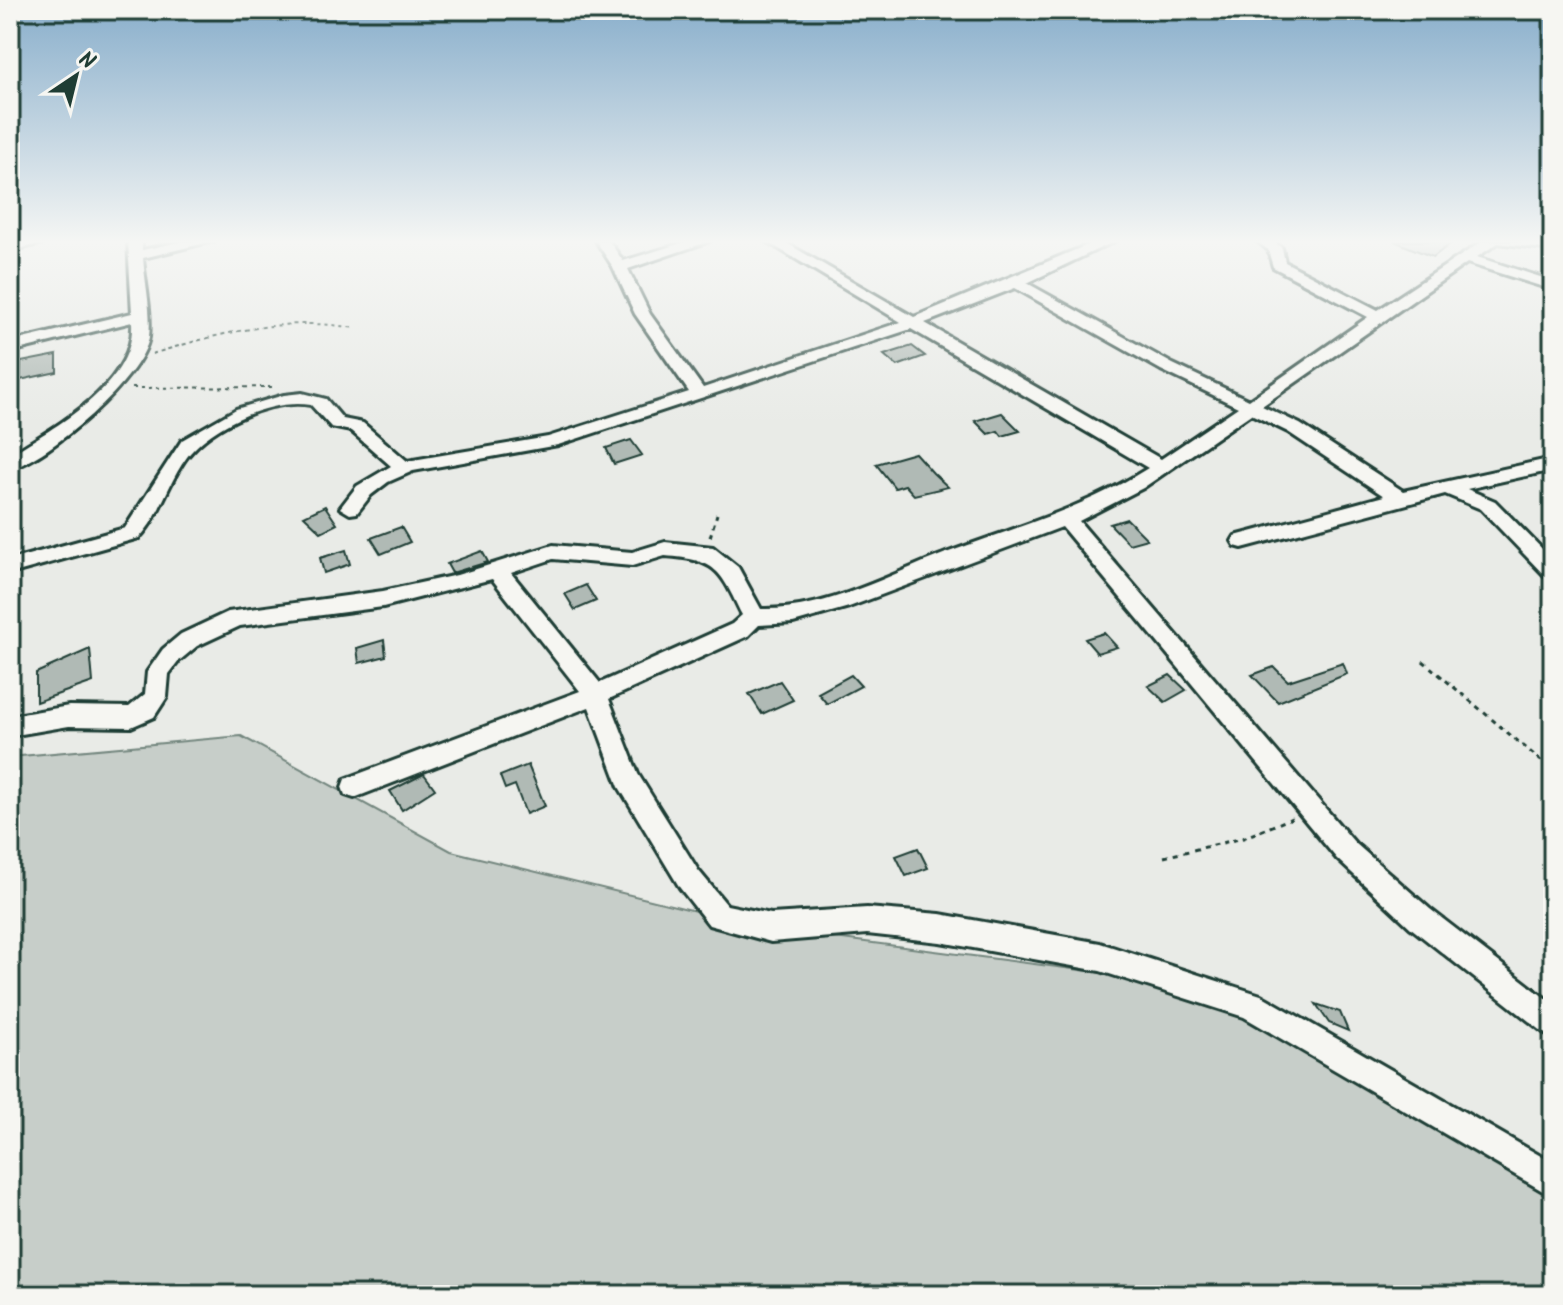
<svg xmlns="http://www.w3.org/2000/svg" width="1563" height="1305" font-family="Kalam,sans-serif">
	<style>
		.green { fill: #c7cec9; stroke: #73867e; stroke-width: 2 }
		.building { fill: #b0bab5; stroke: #1f3d34; stroke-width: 2 }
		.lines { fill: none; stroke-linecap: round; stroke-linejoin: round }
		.minor-casing { stroke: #1f3d34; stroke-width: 6 }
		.path-far1 { stroke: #1f3d34; stroke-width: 2; stroke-dasharray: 4 4; stroke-linecap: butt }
		.path { stroke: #1f3d34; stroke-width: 3; stroke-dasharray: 5 5; stroke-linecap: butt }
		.minor { fill: #f6f6f2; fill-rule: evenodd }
	</style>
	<rect width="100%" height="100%" fill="#e9ebe7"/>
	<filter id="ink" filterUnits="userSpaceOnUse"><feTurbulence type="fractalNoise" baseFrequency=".0125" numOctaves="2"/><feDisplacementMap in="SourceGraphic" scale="16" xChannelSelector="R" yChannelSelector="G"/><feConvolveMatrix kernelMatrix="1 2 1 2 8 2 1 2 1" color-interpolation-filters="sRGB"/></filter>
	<g filter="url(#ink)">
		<path class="green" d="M241,736L451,851L773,930L1227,989L1553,1167V1295H10V757Z"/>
		<path class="building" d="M1394,241H1454L1433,257Z
			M912,346L925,356L897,366L884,355Z
			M57,355V372L20,380L21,362Z
			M1002,413L1020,431L1002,436L998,431L988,434L975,421Z
			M631,440L642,455L614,464L606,448Z
			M915,453L933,473L948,487L914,495L905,485L895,488L876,464Z
			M325,506L337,524L321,532L304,516Z
			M1127,519L1147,539L1129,544L1110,524Z
			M401,527L410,542L381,554L371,538Z
			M346,550L350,564L324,573L320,558Z
			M482,551L488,562L452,573L447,564Z
			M586,585L596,601L575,610L565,594Z
			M1104,633L1117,647L1097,653L1085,639Z
			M384,640L386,656L359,663L357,648Z
			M90,649L93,682L36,702V673Z
			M1343,663L1347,674L1278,702L1252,675L1274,667L1288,681Z
			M851,675L861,686L827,704L818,693Z
			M1170,675L1186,690L1165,702L1148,686Z
			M780,681L793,700L762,714L749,694Z
			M528,765L545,806L526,814L515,785L505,789L500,776Z
			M424,774L435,789L402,810L390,791Z
			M918,848L928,868L906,876L896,856Z
			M1316,1004L1340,1012L1348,1031L1329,1023Z"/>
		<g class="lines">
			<g class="minor-casing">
				<path id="minor" d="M51,241L10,251V243Z
					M128,241H142V250L184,241H213L143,258C145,283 152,313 149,337C143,378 48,459 10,469V455C56,426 136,384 132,322L10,352V342L132,313Z
					M596,241H609L623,261L688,241H710L628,269L650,314L703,388L901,322L766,241H783L914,317L1097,241H1115L1027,283L1173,364L1249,400L1368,317L1273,267L1268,250L1257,241H1273L1282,248L1285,262L1378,310L1483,241L1553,242V250L1498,243L1477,257L1553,281V290L1467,263L1262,406L1300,424L1403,491L1553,458V470L1467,489L1495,501L1553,560V579L1546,577L1481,509L1445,494L1242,548L1235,546L1232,541L1235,536L1384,496L1288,432L1251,414L1143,488L1079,521L1355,843L1430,909L1553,1004V1037L1543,1032L1411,928L1337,859L1062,527L849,607L793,623L759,625L748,636L609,699L638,774L698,870L727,905L771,914L867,908L940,914L1100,943L1261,995L1553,1163V1197L1244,1017L1100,971L940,942L867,934L771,942L709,925L680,888L619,787L589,707L354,798L345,795L342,787L345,779L580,691L492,579L383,607L240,626L197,646L179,661L169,674L167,697L154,717L131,727L69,726L10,736V716L69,706L129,707L145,694L147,672L163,649L181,634L228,612L383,591L457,575L553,545L632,552L665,542L713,547L738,567L761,609C825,611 888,575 946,553C1016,527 1085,508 1148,468L911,329L558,445L413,471L388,482L371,495L357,513L350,514L340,508L357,486L391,466L351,431L331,427L311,405C272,398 212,425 187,457C168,482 161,515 139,538L10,574V560L125,528L182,440L236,409L284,395L302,393L326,399L343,419L363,423L407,461L548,437L689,392L635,314L613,267ZM1015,288L1161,370L1238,407L1161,459L925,323ZM665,556C718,560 720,570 742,615L732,624L600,683L511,573L553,559L632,566Z"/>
			</g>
			<path class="path-far1" d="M152,354C220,333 284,316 355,328
				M132,388L276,387"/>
			<path class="path" d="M710,537L717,514
				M1423,661L1553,771
				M1164,857L1243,838L1292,818"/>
			<use href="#minor" class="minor"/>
		</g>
	</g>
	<linearGradient id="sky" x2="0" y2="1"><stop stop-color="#88aecb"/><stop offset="0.57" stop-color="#f5f6f4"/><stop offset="1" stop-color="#f5f6f4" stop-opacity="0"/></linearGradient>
	<rect width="1563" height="424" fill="url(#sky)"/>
	<rect width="1563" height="1305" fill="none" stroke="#f6f6f2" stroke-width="40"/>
	<rect x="20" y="20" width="1523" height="1265" fill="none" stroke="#1f3d34" stroke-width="3" filter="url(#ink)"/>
	<g transform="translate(76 76) rotate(35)" stroke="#f6f6f2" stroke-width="6" paint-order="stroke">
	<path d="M0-6L14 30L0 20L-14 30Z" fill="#1f3d34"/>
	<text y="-12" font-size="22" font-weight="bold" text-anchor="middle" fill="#1f3d34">N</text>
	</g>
</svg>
